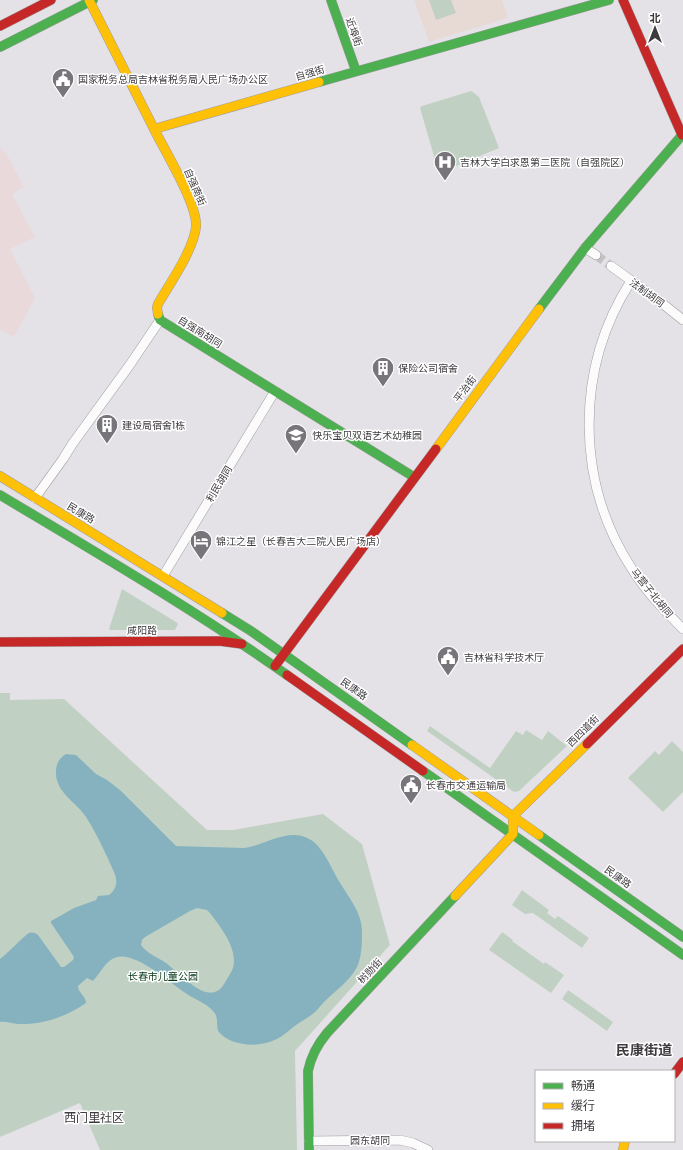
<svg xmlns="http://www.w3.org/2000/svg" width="683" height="1150" font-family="Poppins,'Noto Sans SC',sans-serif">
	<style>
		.commercial { fill: #e9d9db }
		.education { fill: #e7dad5 }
		.green { fill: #c0d1c4 }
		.water { fill: #86b2bf; fill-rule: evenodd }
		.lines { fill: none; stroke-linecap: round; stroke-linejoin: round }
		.street-tunnel { stroke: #c4c1c5; stroke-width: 9; stroke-dasharray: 9 4.5; stroke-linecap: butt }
		.street-casing { stroke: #9f9da0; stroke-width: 10 }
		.fast-casing { stroke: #9f9da0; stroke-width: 10 }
		.slow-casing { stroke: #9f9da0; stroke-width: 10 }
		.jam-casing { stroke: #9f9da0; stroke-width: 10 }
		.street { stroke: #fbfbfb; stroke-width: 9 }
		.fast { stroke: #4caf50; stroke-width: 9 }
		.slow { stroke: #ffc107; stroke-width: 9 }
		.jam { stroke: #c62828; stroke-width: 9 }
		.labels { text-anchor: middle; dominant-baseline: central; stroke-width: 3; stroke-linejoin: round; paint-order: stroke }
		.street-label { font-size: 10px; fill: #3e3b3f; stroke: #fff }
		.poi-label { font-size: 10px; fill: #3e3b3f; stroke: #fff; text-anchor: start }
		.park-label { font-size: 10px; fill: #003514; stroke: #fff }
		.quarter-label { font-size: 12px; fill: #3e3b3f; stroke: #fff }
		.district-label { font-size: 14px; font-weight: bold; fill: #3e3b3f; stroke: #fff }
	</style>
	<rect width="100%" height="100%" fill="#e5e2e7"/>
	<path class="commercial" d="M0,148L8,157L24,187L12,194L35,237L10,249L35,298L14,337L0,329Z"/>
	<path class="education" d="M414,0H502L508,18L429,42Z"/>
	<path class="green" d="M429,0H451L456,13L436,20Z
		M471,91L474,93L479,97L499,148L449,169L442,168L436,163L420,108L422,106Z
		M122,589L176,622L178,624L175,630H110L109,629Z
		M0,693H10V700L64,699L207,830H233L323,814L362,844L390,945L295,1051L297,1150H100L80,1103L0,1137Z
		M430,726L490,768L516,731L523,735L526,730L542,740L548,731L567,746L519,791L514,792L427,731Z
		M672,741L683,752V792L663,812L628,778L655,751L659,755Z
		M522,890L549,910L547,913L555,919L558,916L589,938L582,948L533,913L525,914L512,905Z
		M502,932L513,940L512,941L544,964L545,962L564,975L551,993L489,950Z
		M568,990L613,1022L607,1031L562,999Z"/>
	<path class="water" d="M66,754L76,755L96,774L107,780L120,790L176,846L244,848C261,846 276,835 294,835C317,835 326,857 335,874C344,892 362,910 362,931C362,941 362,957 357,967C350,981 335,991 324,1002C321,1005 319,1008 316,1011C311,1016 305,1019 299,1023C291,1028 285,1035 277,1039C259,1048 231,1047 218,1031C216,1024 219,1017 213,1011C206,1003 196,1000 187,994C171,984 137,952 117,957C106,960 101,972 93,981L87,978L78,986C78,993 86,996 86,1003C66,1017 42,1025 18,1024C12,1024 6,1021 0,1022V959C6,955 25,935 29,933C32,932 36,933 38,935L61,967H64L73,960L74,957L51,923V921L74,908L96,900L98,896L109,895C117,889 118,881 114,872C106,854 97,834 86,817C76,802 55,792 56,772C56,764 59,758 66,754ZM197,908L207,910L210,913C221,928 238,948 233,968C231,973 227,979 224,984C220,991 214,994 206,992C195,990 176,971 166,963C159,958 146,953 141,945L142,940L145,937L190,911Z"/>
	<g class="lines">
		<path class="street-tunnel" d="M596,255L611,266"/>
		<g class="street-casing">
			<path id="street" d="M585,248L596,255
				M611,266L658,300L683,320
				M631,281C575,368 575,482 632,569C646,592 664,610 683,629
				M35,498L63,459L73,443L129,366L160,320
				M163,576L275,391
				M309,1141L400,1140L413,1143L428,1150"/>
		</g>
		<g class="fast-casing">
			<path id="fast" d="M331,0L356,71
				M0,47L93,0
				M319,82L609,0
				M539,309L585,248L683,134
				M158,314L160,320L414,477
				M0,495C97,553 195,610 287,675
				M222,613L251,631L412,745
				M423,771L683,955
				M539,835L683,937
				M309,1150L308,1071C311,1056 317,1045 327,1033L455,896"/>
		</g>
		<g class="slow-casing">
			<path id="slow" d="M89,0L154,129L319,82
				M154,129C165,151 198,205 196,227C193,251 170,283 158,304L157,308L158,314
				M436,449L539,309
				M0,476L222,613
				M412,745L539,835
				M455,896L513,834V816L587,744
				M623,1150L625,1141"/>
		</g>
		<g class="jam-casing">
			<path id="jam" d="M623,0L682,135
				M0,26L51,0
				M0,642L219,641L242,644
				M275,666L436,449
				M287,675L423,771
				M587,744L683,649
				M674,1074L683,1062"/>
		</g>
		<use href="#street" class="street"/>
		<use href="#fast" class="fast"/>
		<use href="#slow" class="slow"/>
		<use href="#jam" class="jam"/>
	</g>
	<defs>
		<g id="civic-pin" transform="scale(1.15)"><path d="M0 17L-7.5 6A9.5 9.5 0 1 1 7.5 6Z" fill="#78757a" stroke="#fff"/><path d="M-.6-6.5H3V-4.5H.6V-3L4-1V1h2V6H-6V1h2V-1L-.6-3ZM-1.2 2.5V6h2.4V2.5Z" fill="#fff"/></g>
		<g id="hospital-pin" transform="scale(1.15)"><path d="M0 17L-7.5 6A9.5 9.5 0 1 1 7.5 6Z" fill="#78757a" stroke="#fff"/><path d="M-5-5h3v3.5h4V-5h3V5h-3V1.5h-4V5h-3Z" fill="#fff"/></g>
		<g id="building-pin" transform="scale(1.15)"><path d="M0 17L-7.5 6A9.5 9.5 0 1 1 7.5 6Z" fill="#78757a" stroke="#fff"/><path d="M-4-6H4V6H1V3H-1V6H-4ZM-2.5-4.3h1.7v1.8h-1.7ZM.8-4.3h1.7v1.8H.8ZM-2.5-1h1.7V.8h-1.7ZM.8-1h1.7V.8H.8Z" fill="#fff"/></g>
		<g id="school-pin" transform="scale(1.15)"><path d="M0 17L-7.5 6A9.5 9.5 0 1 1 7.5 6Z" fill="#78757a" stroke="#fff"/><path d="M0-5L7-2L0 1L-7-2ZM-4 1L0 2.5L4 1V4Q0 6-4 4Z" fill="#fff"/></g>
		<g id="hotel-pin" transform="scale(1.15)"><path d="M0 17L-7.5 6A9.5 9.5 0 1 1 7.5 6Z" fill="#78757a" stroke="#fff"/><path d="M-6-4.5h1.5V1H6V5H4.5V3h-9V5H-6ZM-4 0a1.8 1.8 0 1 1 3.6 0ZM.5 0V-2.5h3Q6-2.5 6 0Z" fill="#fff"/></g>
	</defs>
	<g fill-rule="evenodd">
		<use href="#civic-pin" x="63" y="79"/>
		<use href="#hospital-pin" x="445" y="162"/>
		<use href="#building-pin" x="383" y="368"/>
		<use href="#building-pin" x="107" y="425"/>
		<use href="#school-pin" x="296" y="435"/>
		<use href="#hotel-pin" x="201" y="541"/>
		<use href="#civic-pin" x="448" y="657"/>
		<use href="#civic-pin" x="411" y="785"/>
	</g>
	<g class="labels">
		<g class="street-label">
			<text transform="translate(354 32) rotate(71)">近埠街</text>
			<text transform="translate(310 73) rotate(-16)">自强街</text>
			<text transform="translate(195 187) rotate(66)">自强南街</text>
			<text transform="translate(647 293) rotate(36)">法制胡同</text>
			<text transform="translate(200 332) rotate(32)">自强南胡同</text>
			<text transform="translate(465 389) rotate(-53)">平治街</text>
			<text transform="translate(219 484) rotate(-59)">利民胡同</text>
			<text transform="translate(81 513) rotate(31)">民康路</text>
			<text transform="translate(652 593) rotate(51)">马营子北胡同</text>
			<text x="142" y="630">咸阳路</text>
			<text transform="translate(354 689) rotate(35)">民康路</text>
			<text transform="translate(583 731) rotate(-45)">西四道街</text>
			<text transform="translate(618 877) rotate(36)">民康路</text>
			<text transform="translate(370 971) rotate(-47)">树勋街</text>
			<text x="370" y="1140">园东胡同</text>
		</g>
		<g class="poi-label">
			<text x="78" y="79">国家税务总局吉林省税务局人民广场办公区</text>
			<text x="460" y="162">吉林大学白求恩第二医院（自强院区）</text>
			<text x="398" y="368">保险公司宿舍</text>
			<text x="122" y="425">建设局宿舍1栋</text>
			<text x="312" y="435">快乐宝贝双语艺术幼稚园</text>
			<text x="216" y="541">锦江之星（长春吉大二院人民广场店）</text>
			<text x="464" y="657">吉林省科学技术厅</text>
			<text x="426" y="785">长春市交通运输局</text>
		</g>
		<g class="park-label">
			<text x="163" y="976">长春市儿童公园</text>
		</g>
		<g class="quarter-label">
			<text x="94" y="1117">西门里社区</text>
		</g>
		<g class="district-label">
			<text x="644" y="1050">民康街道</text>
		</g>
	</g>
	<rect x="535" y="1070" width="140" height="72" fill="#ffffff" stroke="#b2b1b2"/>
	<rect x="543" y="1083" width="20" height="6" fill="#4caf50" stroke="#b2b1b2"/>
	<text x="571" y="1090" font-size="12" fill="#3e3b3f">畅通</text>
	<rect x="543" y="1103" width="20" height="6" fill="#ffc107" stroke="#b2b1b2"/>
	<text x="571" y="1110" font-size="12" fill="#3e3b3f">缓行</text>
	<rect x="543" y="1123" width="20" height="6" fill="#c62828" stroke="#b2b1b2"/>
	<text x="571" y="1130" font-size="12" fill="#3e3b3f">拥堵</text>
	<g transform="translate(655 28)" stroke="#ffffff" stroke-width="3" paint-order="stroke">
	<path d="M0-3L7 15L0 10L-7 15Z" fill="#3e3b3f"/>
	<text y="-6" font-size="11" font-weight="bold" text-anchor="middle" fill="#3e3b3f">北</text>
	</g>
</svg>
